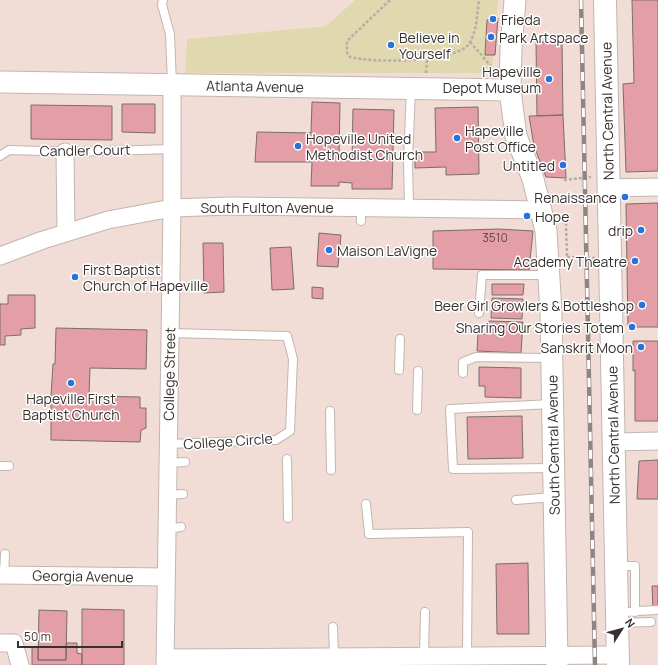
<svg xmlns="http://www.w3.org/2000/svg" width="658" height="665" font-family="Manrope,sans-serif">
	<style>
		.built { fill: #f2ddd6 }
		.green { fill: #e0d8ae }
		.building { fill: #e49ea5; stroke: #7a6d6e }
		.lines { fill: none; stroke-linecap: round; stroke-linejoin: round }
		.service-casing { stroke: #c2b5b0; stroke-width: 10 }
		.minor-casing { stroke: #c2b5b0; stroke-width: 19 }
		.tertiary-casing { stroke: #c2b5b0; stroke-width: 23 }
		.primary-casing { stroke: #c2b5b0; stroke-width: 24 }
		.path { stroke: #b7ada9; stroke-width: 2.5; stroke-dasharray: 3 2; stroke-linecap: butt }
		.service { stroke: #fff; stroke-width: 8 }
		.minor { stroke: #fff; stroke-width: 17 }
		.tertiary { stroke: #fff; stroke-width: 21 }
		.primary { stroke: #fff; stroke-width: 22 }
		.rail-casing { stroke: #8f8683; stroke-width: 4.5 }
		.rail { stroke: #fff; stroke-width: 3; stroke-dasharray: 9; stroke-linecap: butt }
		.path-bridge { stroke: #b7ada9; stroke-width: 2.5; stroke-dasharray: 3 2; stroke-linecap: butt }
		.poi-dot { fill: #2971dd; stroke: #fff; stroke-width: 1.5 }
		.labels { text-anchor: middle; dominant-baseline: central; stroke-width: 3; stroke-linejoin: round; paint-order: stroke }
		.number-label { font-size: 12px; fill: #624c4c }
		.poi-label { font-size: 14px; fill: #36312f; stroke: #fff; text-anchor: start }
		.street-label { font-size: 14px; fill: #36312f; stroke: #fff }
	</style>
	<rect width="100%" height="100%" fill="#fbede8"/>
	<path class="built" d="M0,0H355L326,26L187,39L185,73H492L498,0H658V665H0Z"/>
	<path class="green" d="M355,0H498L492,73H185L187,39L326,26Z"/>
	<path class="building" d="M632,0H658V171L626,172L623,84L634,83Z
		M498,18L495,55H485L487,20Z
		M536,42H562L563,115L537,116Z
		M312,102L340,103L339,159H352L353,109L394,110L392,189H352V183L339,182V186H311L312,162H255L257,132L311,133Z
		M122,104H155V133L122,132Z
		M31,105L112,106V140L31,139Z
		M478,107L479,174L446,175V167L415,168V152H436L435,108Z
		M563,115L566,178L546,177L534,146L529,116Z
		M658,203V327H628L626,204Z
		M499,229L533,231L529,270L433,269V231Z
		M319,233L341,235L338,267L317,266Z
		M203,243H223L224,292L204,293Z
		M291,247L294,289L272,290L270,248Z
		M492,284H524L523,295H492Z
		M312,287L323,288V299L312,298Z
		M8,295H35V328L21,329V335L5,336V345H0V304H8Z
		M492,298L523,299L522,319L491,318Z
		M489,321L523,322L521,353L477,351L478,334H488Z
		M56,328L147,330L146,369L90,368L89,396L140,397V408H146V428L141,430L140,442L51,440V396L53,364H55Z
		M633,341H658V421H635V370L633,371Z
		M479,367L521,368V398L485,397V386H479Z
		M522,416L523,458L468,459L467,417Z
		M658,460V499H637L639,461Z
		M528,563L529,634H497L496,564Z
		M652,586H658V610H653Z
		M82,609L124,610V665H82Z
		M39,610L67,611L66,660H38Z
		M66,643H77V653L82,654V665H32V647H38V660H66Z"/>
	<g class="lines">
		<g class="service-casing">
			<path id="service" d="M163,0L162,5L170,34L172,84
				M0,156L9,150L75,152L172,149
				M409,208L408,161L411,89
				M361,221V208
				M479,313L482,275H548
				M399,370L400,339
				M463,373V362L476,357L551,358
				M552,404L450,409L453,469L553,468
				M417,410L418,371
				M330,411L331,470
				M168,444L276,440L290,431L293,359L287,336L170,333
				M287,459L288,518
				M168,463L185,462
				M0,466H9
				M167,495L183,494
				M516,500L553,497
				M366,504L369,534L468,532L467,656
				M167,529L181,527
				M617,566H635V612
				M4,575L5,554
				M617,612L658,610
				M618,623L651,622
				M333,627L334,656
				M424,656L425,612"/>
		</g>
		<g class="minor-casing">
			<path id="minor" d="M65,152L66,233
				M608,188L658,187
				M0,256L43,240L108,220L172,208L230,206L541,210
				M614,442L658,441
				M0,575L166,577
				M0,643H14L20,665
				M165,658L618,655
				M165,665L172,208V84"/>
		</g>
		<g class="tertiary-casing">
			<path id="tertiary" d="M515,0L511,49L510,90L516,136L533,179L546,231L551,312L557,665
				M0,82L510,90"/>
		</g>
		<g class="primary-casing">
			<path id="primary" d="M605,0L618,665"/>
		</g>
		<path class="path" d="M390,0L347,41V53L350,57C373,63 452,63 468,45C477,34 477,14 479,0
			M470,42L491,66
			M426,73L427,58
			M564,180L591,177
			M562,222H566L567,257"/>
		<use href="#service" class="service"/>
		<use href="#minor" class="minor"/>
		<use href="#tertiary" class="tertiary"/>
		<use href="#primary" class="primary"/>
		<g class="rail-casing">
			<path id="rail" d="M581,0L595,665"/>
		</g>
		<use href="#rail" class="rail"/>
		<path class="path-bridge" d="M567,257L595,258"/>
	</g>
	<g class="poi-dot">
		<circle cx="493" cy="19" r="4"/>
		<circle cx="491" cy="37" r="4"/>
		<circle cx="391" cy="45" r="4"/>
		<circle cx="549" cy="79" r="4"/>
		<circle cx="457" cy="138" r="4"/>
		<circle cx="298" cy="146" r="4"/>
		<circle cx="563" cy="165" r="4"/>
		<circle cx="625" cy="197" r="4"/>
		<circle cx="527" cy="216" r="4"/>
		<circle cx="641" cy="230" r="4"/>
		<circle cx="329" cy="250" r="4"/>
		<circle cx="635" cy="261" r="4"/>
		<circle cx="75" cy="277" r="4"/>
		<circle cx="642" cy="305" r="4"/>
		<circle cx="632" cy="327" r="4"/>
		<circle cx="641" cy="347" r="4"/>
		<circle cx="71" cy="383" r="4"/>
	</g>
	<g class="labels">
		<g class="number-label">
			<text x="495" y="237">3510</text>
		</g>
		<g class="poi-label">
			<text x="501" y="19">Frieda</text>
			<text x="399" y="37">Believe in<tspan x="399" dy="16">Yourself</tspan></text>
			<text x="499" y="37">Park Artspace</text>
			<text x="541" y="71" text-anchor="end">Hapeville<tspan x="541" dy="16">Depot Museum</tspan></text>
			<text x="465" y="130">Hapeville<tspan x="465" dy="16">Post Office</tspan></text>
			<text x="306" y="138">Hopeville United<tspan x="306" dy="16">Methodist Church</tspan></text>
			<text x="555" y="165" text-anchor="end">Untitled</text>
			<text x="617" y="197" text-anchor="end">Renaissance</text>
			<text x="535" y="216">Hope</text>
			<text x="633" y="230" text-anchor="end">drip</text>
			<text x="337" y="250">Maison LaVigne</text>
			<text x="627" y="261" text-anchor="end">Academy Theatre</text>
			<text x="83" y="269">First Baptist<tspan x="83" dy="16">Church of Hapeville</tspan></text>
			<text x="634" y="305" text-anchor="end">Beer Girl Growlers &amp; Bottleshop</text>
			<text x="624" y="327" text-anchor="end">Sharing Our Stories Totem</text>
			<text x="633" y="347" text-anchor="end">Sanskrit Moon</text>
			<text x="71" y="398" text-anchor="middle">Hapeville First<tspan x="71" dy="16">Baptist Church</tspan></text>
		</g>
		<g class="street-label">
			<text transform="translate(255 86) rotate(1)">Atlanta Avenue</text>
			<text transform="translate(607 111) rotate(-91)">North Central Avenue</text>
			<text transform="translate(85 150) rotate(-1)">Candler Court</text>
			<text x="267" y="207">South Fulton Avenue</text>
			<text transform="translate(169 374) rotate(-89)">College Street</text>
			<text transform="translate(613 435) rotate(-91)">North Central Avenue</text>
			<text transform="translate(228 441) rotate(-4)">College Circle</text>
			<text transform="translate(553 445) rotate(-91)">South Central Avenue</text>
			<text transform="translate(83 576) rotate(1)">Georgia Avenue</text>
		</g>
	</g>
	<g transform="translate(622 629) rotate(54)" stroke="#ffffff" stroke-width="3" paint-order="stroke">
	<path d="M0-3L7 15L0 10L-7 15Z" fill="#36312f"/>
	<text y="-6" font-size="11" font-weight="bold" text-anchor="middle" fill="#36312f">N</text>
	</g>
	<path d="M18 641v6h104v-6" fill="none" stroke="#36312f" stroke-width="2"/>
	<text x="24" y="641" font-size="12" fill="#36312f" stroke="#ffffff" stroke-width="3" paint-order="stroke">50 m</text>
</svg>
